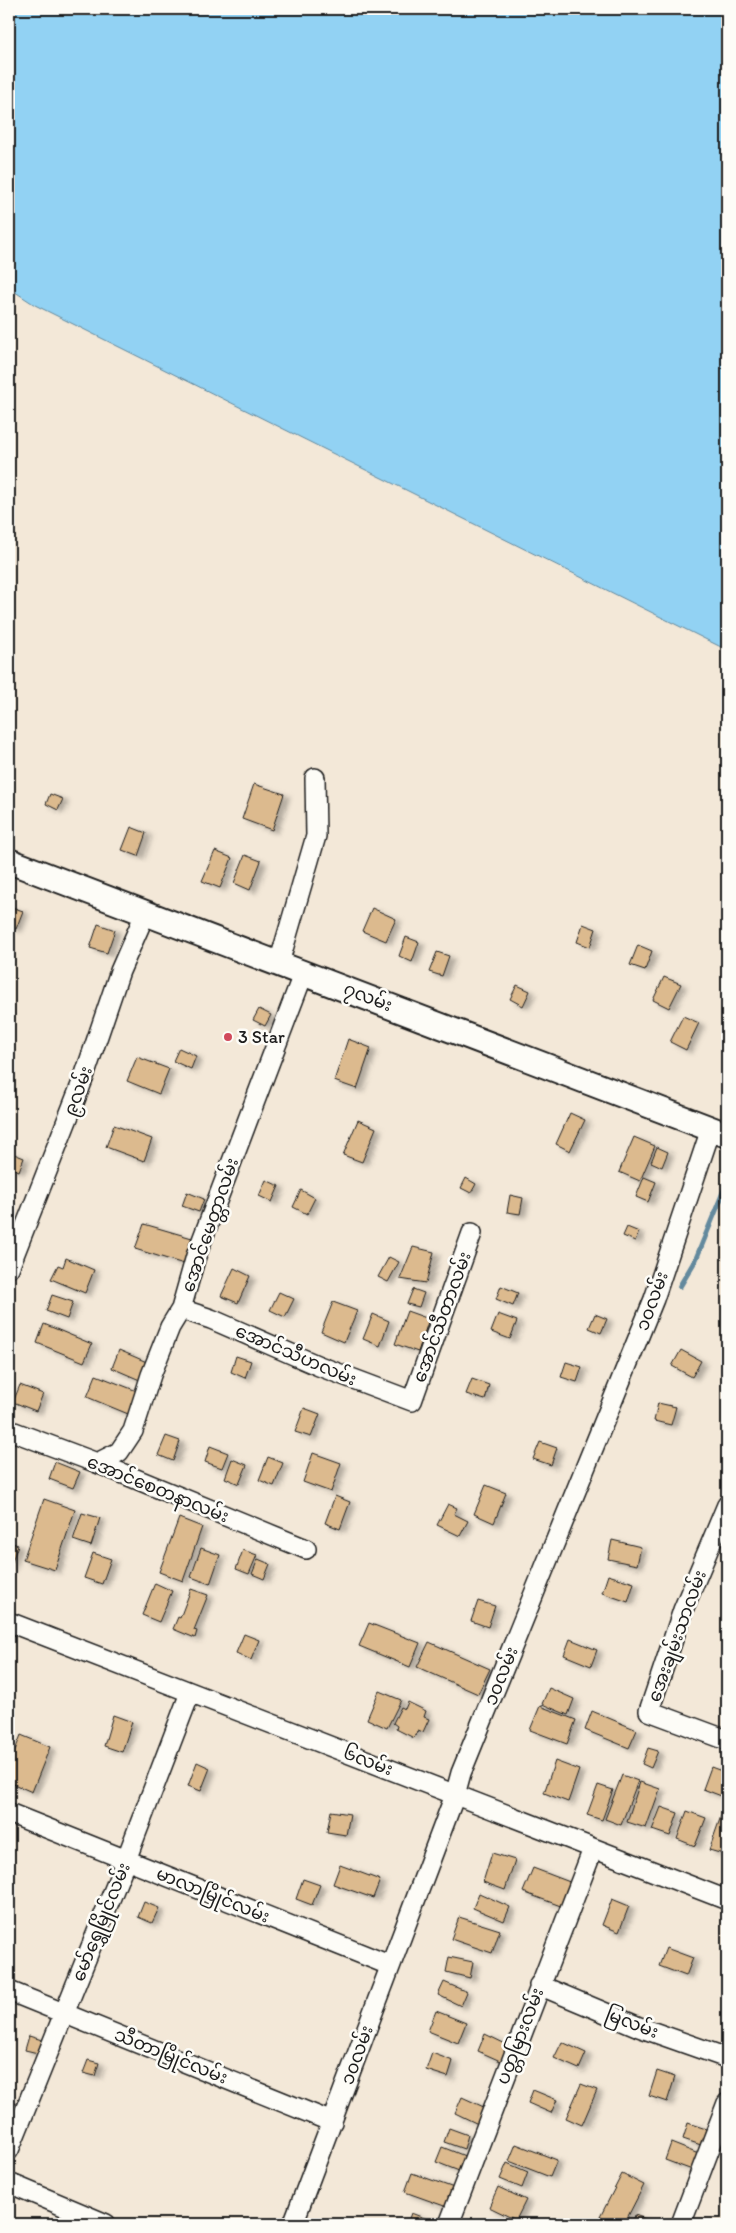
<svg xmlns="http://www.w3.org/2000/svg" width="736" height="2233" font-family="Itim,'Noto Sans Myanmar',sans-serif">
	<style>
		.water { fill: #92d2f3; stroke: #63899d }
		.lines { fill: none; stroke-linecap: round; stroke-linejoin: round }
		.stream { stroke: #63899d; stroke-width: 5.5 }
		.building { fill: #dcba8e; stroke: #1c1c1c; filter: url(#shadow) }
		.minor-casing { stroke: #1c1c1c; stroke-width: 22 }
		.tertiary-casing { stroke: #1c1c1c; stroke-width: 28 }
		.minor { stroke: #fdfcf7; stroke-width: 19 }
		.tertiary { stroke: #fdfcf7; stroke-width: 24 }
		.poi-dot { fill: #d1495b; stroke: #fdfcf7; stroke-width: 2 }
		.labels { text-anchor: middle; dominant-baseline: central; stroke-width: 5; stroke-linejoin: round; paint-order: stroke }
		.street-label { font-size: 18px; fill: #1c1c1c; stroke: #fdfcf7 }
		.poi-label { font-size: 18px; fill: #1c1c1c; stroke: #fdfcf7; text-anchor: start }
	</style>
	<defs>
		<filter id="shadow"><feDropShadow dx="5.5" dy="3" stdDeviation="2.5" flood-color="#0004"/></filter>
	</defs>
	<rect width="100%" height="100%" fill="#f3e8d8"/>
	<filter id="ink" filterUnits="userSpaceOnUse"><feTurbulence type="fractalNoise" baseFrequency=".02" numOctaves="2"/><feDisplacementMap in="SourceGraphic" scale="10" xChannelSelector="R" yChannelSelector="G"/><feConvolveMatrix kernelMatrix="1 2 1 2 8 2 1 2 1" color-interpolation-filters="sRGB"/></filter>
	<g filter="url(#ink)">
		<path class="water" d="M9,9H727V650L35,305L9,288Z"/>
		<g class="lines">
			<path class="stream" d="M680,1286L696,1259L727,1183"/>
		</g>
		<path class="building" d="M254,784L284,794L272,830L242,819Z
			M50,794L63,799L58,810L46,804Z
			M131,827L146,833L138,856L122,850Z
			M215,851L232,858L220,888L202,881Z
			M245,855L261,861L250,890L234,883Z
			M9,906L23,911L16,929L9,926Z
			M372,908L396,919L386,941L362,931Z
			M98,924L115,930L107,953L90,948Z
			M583,924L596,929L590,947L577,942Z
			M406,937L419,942L412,962L399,956Z
			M638,945L652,951L645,970L630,965Z
			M437,952L449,956L442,976L429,972Z
			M664,977L681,984L669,1008L653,1000Z
			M517,985L530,991L523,1006L510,999Z
			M259,1009L271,1015L265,1026L253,1020Z
			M683,1016L699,1023L686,1050L670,1042Z
			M348,1039L371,1048L357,1089L334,1081Z
			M179,1048L196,1056L191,1069L173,1061Z
			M137,1057L169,1069L159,1094L127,1081Z
			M570,1113L585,1120L570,1151L556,1144Z
			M358,1120L376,1128L362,1162L343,1155Z
			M114,1125L152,1139L144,1161L106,1147Z
			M634,1137L655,1146L640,1181L619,1172Z
			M657,1147L668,1152L662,1167L651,1162Z
			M9,1152L24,1158L19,1171L9,1167Z
			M644,1177L656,1182L648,1202L636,1197Z
			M466,1178L476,1184L471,1193L461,1188Z
			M266,1180L279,1186L272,1202L259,1196Z
			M301,1190L315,1198L307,1214L293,1207Z
			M187,1192L204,1199L199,1212L182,1206Z
			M510,1195L523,1198L520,1214L507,1212Z
			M144,1224L192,1238L184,1264L135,1249Z
			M627,1227L639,1232L635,1241L623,1236Z
			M413,1247L434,1252L426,1283L400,1279Z
			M389,1257L399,1262L388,1282L378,1277Z
			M66,1258L94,1270L85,1293L51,1279L58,1265L63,1267Z
			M234,1268L250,1276L238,1303L221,1296Z
			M501,1286L518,1293L513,1306L496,1299Z
			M413,1289L424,1293L419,1307L407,1304Z
			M279,1292L294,1299L285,1317L270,1310Z
			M52,1295L73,1302L67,1319L46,1311Z
			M333,1302L357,1311L344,1342L321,1332Z
			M407,1311L429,1319L418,1352L395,1344Z
			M373,1314L389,1321L380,1346L363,1339Z
			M498,1314L517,1321L510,1339L491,1332Z
			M595,1314L607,1319L601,1333L589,1328Z
			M44,1324L92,1344L84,1362L37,1343Z
			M119,1350L149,1363L142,1381L112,1368Z
			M681,1350L701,1361L692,1377L672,1366Z
			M236,1356L251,1361L245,1378L231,1372Z
			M566,1362L582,1367L577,1382L561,1377Z
			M96,1375L142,1393L133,1416L87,1397Z
			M472,1379L489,1385L485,1400L466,1394Z
			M20,1385L43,1394L36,1411L13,1402Z
			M658,1403L676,1407L671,1425L654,1421Z
			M304,1408L320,1414L311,1437L295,1432Z
			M166,1436L180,1441L173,1461L158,1455Z
			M540,1442L557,1448L551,1465L533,1459Z
			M210,1446L228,1453L222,1468L205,1462Z
			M313,1453L341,1463L331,1492L303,1482Z
			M268,1457L283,1463L274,1486L259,1480Z
			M232,1459L247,1465L239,1484L225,1478Z
			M55,1462L80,1472L73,1488L49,1479Z
			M486,1485L506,1493L494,1523L474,1514Z
			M335,1496L350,1502L340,1529L325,1523Z
			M44,1499L75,1510L55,1570L23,1560Z
			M448,1504L457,1508L454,1514L468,1521L460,1536L437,1525Z
			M82,1513L100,1518L91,1546L73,1540Z
			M179,1518L202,1527L183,1581L159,1572Z
			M612,1540L641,1547L637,1565L608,1559Z
			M9,1542L18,1545L9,1570Z
			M201,1548L220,1555L210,1584L191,1577Z
			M243,1550L257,1555L249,1574L236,1569Z
			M93,1553L111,1559L102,1584L84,1578Z
			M258,1559L270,1564L264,1579L252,1574Z
			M608,1575L634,1583L628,1602L602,1593Z
			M155,1583L172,1591L159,1622L142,1615Z
			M191,1589L208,1595L194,1630L197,1631L195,1638L173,1629L178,1617L180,1618Z
			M478,1601L495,1606L488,1627L471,1621Z
			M369,1623L420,1643L410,1667L359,1646Z
			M244,1634L259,1640L251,1660L236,1653Z
			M570,1639L597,1650L591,1666L564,1655Z
			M429,1642L490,1669L478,1694L417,1667Z
			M549,1688L574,1699L568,1715L542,1704Z
			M379,1691L401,1700L387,1728L367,1719Z
			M408,1702L426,1711L424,1717L429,1719L423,1732L418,1730L414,1738L396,1729L397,1726L393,1723L401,1707L405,1709Z
			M540,1706L576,1720L567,1744L530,1730Z
			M592,1711L637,1730L629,1748L585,1730Z
			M113,1715L132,1722L122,1752L104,1746Z
			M21,1735L50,1747L32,1792L9,1782V1766Z
			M648,1748L658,1751L651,1768L642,1764Z
			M555,1761L579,1770L568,1802L544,1793Z
			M197,1762L210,1768L201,1791L188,1786Z
			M711,1767L727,1773V1787L724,1797L703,1789Z
			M622,1775L638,1781L621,1825L605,1819Z
			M640,1782L660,1789L646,1828L627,1822Z
			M598,1785L613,1790L602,1820L587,1815Z
			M661,1807L678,1813L670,1836L652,1830Z
			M331,1811L350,1814L346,1835L327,1832Z
			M687,1811L706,1818L695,1846L677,1839Z
			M721,1816L727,1819V1855L709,1850Z
			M492,1853L515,1860L505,1890L483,1882Z
			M340,1865L380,1880L373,1898L333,1884Z
			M533,1868L575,1884L566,1908L523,1892Z
			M303,1879L320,1885L312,1905L296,1899Z
			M479,1893L510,1907L504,1921L473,1908Z
			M612,1899L629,1906L619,1932L602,1925Z
			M144,1902L159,1908L152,1923L138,1917Z
			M459,1917L500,1930L492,1953L451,1939Z
			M666,1948L693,1958L686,1976L659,1966Z
			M449,1957L473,1962L470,1978L446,1972Z
			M444,1982L467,1992L461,2006L438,1995Z
			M436,2011L466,2023L458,2043L428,2031Z
			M485,2034L514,2048L507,2064L478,2051Z
			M29,2036L42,2040L38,2053L25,2050Z
			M562,2042L586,2053L579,2069L554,2058Z
			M432,2053L453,2061L448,2077L426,2070Z
			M88,2060L99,2063L95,2076L83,2073Z
			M657,2071L675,2077L667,2102L649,2096Z
			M581,2084L597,2090L582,2125L566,2118Z
			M533,2090L557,2100L551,2113L528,2103Z
			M462,2097L488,2109L480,2125L455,2113Z
			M688,2123L709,2130L704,2146L683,2139Z
			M449,2128L468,2135L464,2149L444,2142Z
			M671,2143L701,2155L695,2171L665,2160Z
			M516,2144L557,2160L550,2177L509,2161Z
			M442,2147L465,2156L459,2171L436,2162Z
			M507,2163L528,2172L522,2188L500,2179Z
			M412,2173L454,2188L447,2207L405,2192Z
			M622,2174L644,2185L624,2224H614L600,2217Z
			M498,2187L526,2200L516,2220L489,2207Z
			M411,2213L440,2224H407Z
			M635,2215L659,2224H632Z"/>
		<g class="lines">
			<g class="minor-casing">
				<path id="minor" d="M279,963L316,836L315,778
					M9,1268L84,1077L120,971L145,914
					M181,1309L211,1319L319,1366L412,1401L472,1233
					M9,1430L97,1463L306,1549
					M97,1463L119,1452L133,1431L151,1375L170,1327L181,1309L196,1256L304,972
					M727,1505L683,1610L649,1711L727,1740
					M9,1622L727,1900
					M9,1813L389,1965
					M539,1985L639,2027L727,2058
					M9,1991L332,2122
					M9,2150L126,1860L190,1693
					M9,2183L106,2224
					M293,2224L455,1795L461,1773L654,1299L711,1129
					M449,2224L593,1849
					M681,2224L727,2103"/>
			</g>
			<g class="tertiary-casing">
				<path id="tertiary" d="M9,861L727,1135"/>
			</g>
			<use href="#minor" class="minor"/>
			<use href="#tertiary" class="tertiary"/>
		</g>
	</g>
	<circle class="poi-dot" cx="228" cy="1037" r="5"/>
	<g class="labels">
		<g class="street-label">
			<text transform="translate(368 997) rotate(21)">၇လမ်း</text>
			<text transform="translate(78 1091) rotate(-70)">၉လမ်း</text>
			<text transform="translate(210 1225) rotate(-71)">အောင်မေတ္တာလမ်း</text>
			<text transform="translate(652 1301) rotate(-70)">၁၀လမ်း</text>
			<text transform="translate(442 1317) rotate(-70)">အောင်သီတာလမ်း</text>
			<text transform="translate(296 1355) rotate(23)">အောင်သီဟလမ်း</text>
			<text transform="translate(158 1489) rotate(22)">အောင်စေတနာလမ်း</text>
			<text transform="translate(677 1636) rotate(-70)">အေးချမ်းသာလမ်း</text>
			<text transform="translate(501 1676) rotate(-68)">၁၀လမ်း</text>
			<text transform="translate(368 1761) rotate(21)">၆လမ်း</text>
			<text transform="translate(213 1895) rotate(22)">မာလာမြိုင်လမ်း</text>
			<text transform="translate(101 1922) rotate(-68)">မော်ရွှေမြိုင်လမ်း</text>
			<text transform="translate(632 2023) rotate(21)">မြလမ်း</text>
			<text transform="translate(520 2036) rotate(-69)">ပတ္တမြားလမ်း</text>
			<text transform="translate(357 2055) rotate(-70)">၁၀လမ်း</text>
			<text transform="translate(171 2056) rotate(22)">သီတာမြိုင်လမ်း</text>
		</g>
		<g class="poi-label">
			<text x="238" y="1037">3 Star</text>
		</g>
	</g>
	<rect width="736" height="2233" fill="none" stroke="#fdfcf7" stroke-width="30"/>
	<rect x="15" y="15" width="706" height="2203" fill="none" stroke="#1c1c1c" stroke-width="2" filter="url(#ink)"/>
</svg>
